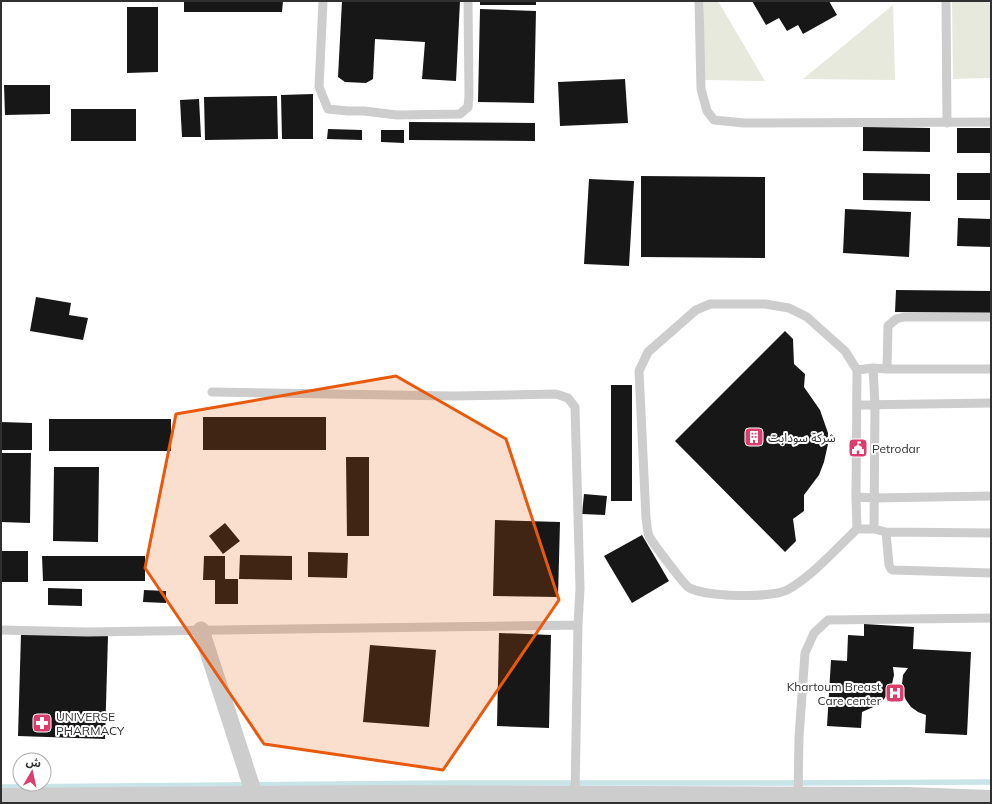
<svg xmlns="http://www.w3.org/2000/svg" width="992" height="804" font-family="Mulish,'Noto Sans Arabic',sans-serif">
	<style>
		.green { fill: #e6e9dc }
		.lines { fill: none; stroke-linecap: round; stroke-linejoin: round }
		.stream { stroke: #c9e4e8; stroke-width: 5.5 }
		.building { fill: #171717 }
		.service { stroke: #cdcdcd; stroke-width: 9 }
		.minor { stroke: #cdcdcd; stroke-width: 17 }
		.tertiary { stroke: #cdcdcd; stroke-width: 22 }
		.marked { fill: #e8590c; fill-opacity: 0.2; stroke: #e8590c; stroke-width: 3; stroke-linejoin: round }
		.labels { text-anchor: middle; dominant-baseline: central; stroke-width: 4; stroke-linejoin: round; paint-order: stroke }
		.poi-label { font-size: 12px; fill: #303030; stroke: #fff; text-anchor: start }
	</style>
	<rect width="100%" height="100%" fill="#fff"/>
	<path class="green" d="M704,1H718L765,81L703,80Z
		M952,1H991V78L953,79Z
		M893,5L895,80L803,79Z"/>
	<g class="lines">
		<path class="stream" d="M1,787L449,783H779L991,782"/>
	</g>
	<path class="building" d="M184,1H283L282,12H184Z
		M342,1H460L456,81L422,79L425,42L375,39L373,79L366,83L345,82L338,77Z
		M480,1H536V5H480Z
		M752,1H829L837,15L803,34L798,25L787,31L779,18L766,25Z
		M127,7H158V72L127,73Z
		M480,9L536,11L534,103L478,102Z
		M625,79L628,123L560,126L558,82Z
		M4,85H50V114L5,115Z
		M313,94V139H282L281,95Z
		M277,96L278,139L205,140L204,97Z
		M199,99L201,137H182L180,100Z
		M71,109H136V141H71Z
		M409,122L535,123V141L409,140Z
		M863,127L930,128V152L863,151Z
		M957,128H991V153H957Z
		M328,129L362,130V140L327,139Z
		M381,130H404V143L381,142Z
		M863,173L930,174V201L863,200Z
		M957,173H991V200H957Z
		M641,176L765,177V258L641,257Z
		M589,179L634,181L629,266L584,264Z
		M845,209L911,212L909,257L843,253Z
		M958,218L991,219V247L957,246Z
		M896,290L991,291V313L895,312Z
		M36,297L71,303L69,315L88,318L83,340L30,331Z
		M785,331L793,339L794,364L805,374L804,387L820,410L828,433V444L824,462L819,475L804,495V511L793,519L796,541L785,552L675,441Z
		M611,385H632V501H611Z
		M203,417H326V450H203Z
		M49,419H171V451H49Z
		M1,422L32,423V450H1Z
		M1,453H31L30,523L1,522Z
		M346,457H369V536H347Z
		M54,467H99L98,542L53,541Z
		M584,494L607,496L605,515L582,514Z
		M495,520L560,522L558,597L493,596Z
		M225,523L240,541L223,554L209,536Z
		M642,535L669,581L632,603L604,556Z
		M1,551H28V582H1Z
		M308,552L348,553L347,578L308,577Z
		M240,555L292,556V580L239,579Z
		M42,556H145V581H43Z
		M204,556H225V579H238V604H215V580H203Z
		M48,588L82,589V606L48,605Z
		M144,590L166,591V603L143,602Z
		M864,624L914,627L913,649L971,652L967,735L925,733L926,715L918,712L911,707L906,700L902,692V684L903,675L908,668L893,667L894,675L892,684L889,692L884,699L878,705L862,712L861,728L827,726L831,660L847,661L848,635L864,636Z
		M499,633L551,635L549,728L497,726Z
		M21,634L108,636L105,739L18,736Z
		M370,645L436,650L429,727L363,722Z"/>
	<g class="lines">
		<path class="service" d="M323,1L319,87L328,109L348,111H364L397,115L460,114L468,107L469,96L468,1
			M699,1L701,89L707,111L714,120L744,123L991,122
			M946,1L947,123
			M873,368L875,405L874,529
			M887,369L888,326L896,319L904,317H991
			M991,369H887L873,368L857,370L856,497L857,529H874L886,532L991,533
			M857,370L845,351L807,317L789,308L765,304H710L696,310L648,352L639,371L646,518C647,524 647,531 649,536C651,541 684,584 688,587C703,597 773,599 789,589C814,574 835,550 857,529
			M212,392L453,396L556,394L568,398L575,407L580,588L578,625L575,796
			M857,405L991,403
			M856,497L874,498L991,496
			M886,532L889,565L891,569L893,570L991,573
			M1,630L87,632L578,625
			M798,797L799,737L805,653L814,633L828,620L991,618"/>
		<path class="minor" d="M201,630L255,797"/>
		<path class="tertiary" d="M1,799L388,796L906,798L991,801"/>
	</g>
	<path class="marked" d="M396,376L506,439L559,600L443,770L264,744L145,568L176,414Z"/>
	<defs>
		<g id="building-square" transform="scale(1)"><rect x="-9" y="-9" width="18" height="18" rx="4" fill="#db3d6d" stroke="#fff"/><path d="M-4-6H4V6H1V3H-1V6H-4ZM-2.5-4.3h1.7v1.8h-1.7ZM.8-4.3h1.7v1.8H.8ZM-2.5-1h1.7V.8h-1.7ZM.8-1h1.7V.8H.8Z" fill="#fff"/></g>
		<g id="civic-square" transform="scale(1)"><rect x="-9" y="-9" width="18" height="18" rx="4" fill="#db3d6d" stroke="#fff"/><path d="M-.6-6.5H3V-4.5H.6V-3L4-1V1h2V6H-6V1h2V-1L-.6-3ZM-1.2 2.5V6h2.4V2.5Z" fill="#fff"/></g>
		<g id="hospital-square" transform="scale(1)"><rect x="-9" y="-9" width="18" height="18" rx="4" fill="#db3d6d" stroke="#fff"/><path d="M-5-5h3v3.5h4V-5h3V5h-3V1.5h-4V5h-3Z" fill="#fff"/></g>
		<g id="pharmacy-square" transform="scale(1)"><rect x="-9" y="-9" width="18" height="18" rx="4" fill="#db3d6d" stroke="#fff"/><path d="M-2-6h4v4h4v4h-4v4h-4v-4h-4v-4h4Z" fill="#fff"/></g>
	</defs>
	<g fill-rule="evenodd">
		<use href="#building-square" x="754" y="437"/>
		<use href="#civic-square" x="858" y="448"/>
		<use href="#hospital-square" x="895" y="693"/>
		<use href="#pharmacy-square" x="42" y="723"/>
	</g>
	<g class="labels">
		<g class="poi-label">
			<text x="768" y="437">شركة سودابت</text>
			<text x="872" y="448">Petrodar</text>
			<text x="881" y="686" text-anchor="end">Khartoum Breast<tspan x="881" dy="14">Care center</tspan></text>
			<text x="56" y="716">UNIVERSE<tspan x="56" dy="14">PHARMACY</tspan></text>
		</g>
	</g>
	<rect width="992" height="804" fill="none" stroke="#303030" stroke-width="4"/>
	<g transform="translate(32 772) rotate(9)"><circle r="19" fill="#ffffff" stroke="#acacac"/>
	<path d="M0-3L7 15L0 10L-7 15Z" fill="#db3d6d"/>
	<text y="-6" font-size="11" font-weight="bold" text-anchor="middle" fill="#303030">ش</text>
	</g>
</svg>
